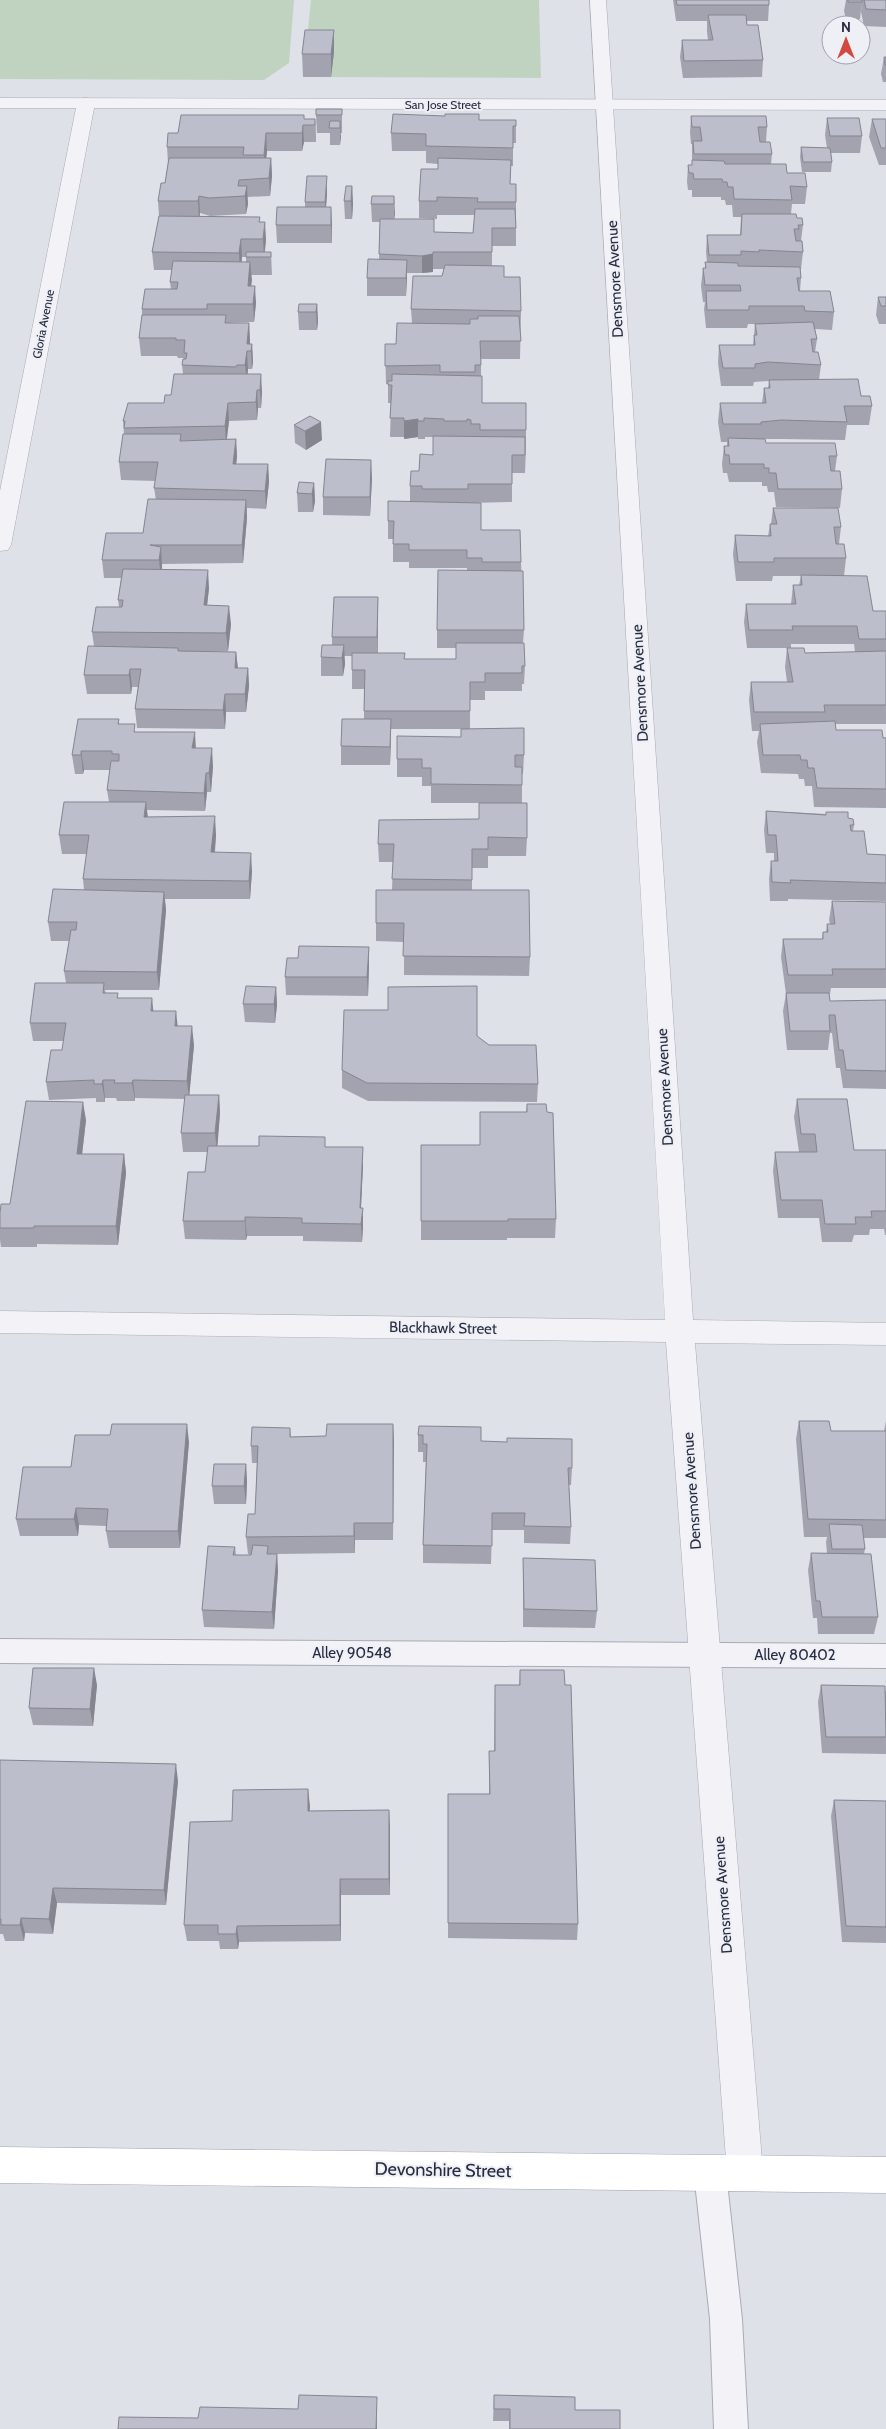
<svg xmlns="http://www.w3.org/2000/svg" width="886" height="2429" font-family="Cabin,sans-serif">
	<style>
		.green { fill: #c0d3c0 }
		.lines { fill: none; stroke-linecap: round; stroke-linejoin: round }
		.service-casing { stroke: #a8aab6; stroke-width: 2 }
		.minor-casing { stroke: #a8aab6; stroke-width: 1 }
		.tertiary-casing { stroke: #a8aab6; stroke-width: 1 }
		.primary-casing { stroke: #9ea2b5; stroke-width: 1 }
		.service { fill: #f2f2f7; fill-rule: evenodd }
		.minor { fill: #f2f2f7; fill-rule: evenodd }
		.tertiary { fill: #f2f2f7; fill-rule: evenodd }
		.primary { fill: #fff; fill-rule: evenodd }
		.wall { fill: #a2a3af; fill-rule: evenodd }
		.shaded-wall { fill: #84858f }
		.building { fill: #bcbecc; stroke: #84858f }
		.labels { text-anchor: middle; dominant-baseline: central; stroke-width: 4; stroke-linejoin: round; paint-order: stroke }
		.far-street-label { font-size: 12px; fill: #272b40; stroke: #eef0f6 }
		.street-label { font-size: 15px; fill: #272b40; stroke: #eef0f6 }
		.near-street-label { font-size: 18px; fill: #272b40; stroke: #eef0f6 }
	</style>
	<rect width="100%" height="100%" fill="#dfe1e9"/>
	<path class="green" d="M0,0H294L289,63L264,80L0,79Z
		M311,0H539L541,78L303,77Z"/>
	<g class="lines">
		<g class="service-casing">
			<path id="service" d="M0,1639L886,1644V1668L0,1663Z
				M710,2158L721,2162L726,2173L742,2319L748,2429H714L710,2319L694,2173L699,2162Z"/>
		</g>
		<g class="minor-casing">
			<path id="minor" d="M590,0H606L693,1320L886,1323V1345L695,1343L763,2173L758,2186L745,2191L732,2186L727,2173L666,1342L0,1333V1311L665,1320Z
				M86,98L92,99L95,103L11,545L8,550L0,551V491L77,103L80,99Z"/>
		</g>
		<g class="tertiary-casing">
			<path id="tertiary" d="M0,98L886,100V110L0,108Z"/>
		</g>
		<g class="primary-casing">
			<path id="primary" d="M0,2147L886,2157V2193L0,2183Z"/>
		</g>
		<use href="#service" class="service"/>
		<use href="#minor" class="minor"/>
		<use href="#tertiary" class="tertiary"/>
		<use href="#primary" class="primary"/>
	</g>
	<path class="wall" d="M673,0H769V5L768,21H747V25L763,60L762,77L683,78L680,57L682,40H708L707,32V21H676Z
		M846,0H862L860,19H846L844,11Z
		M862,0H886V27L864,26L861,12Z
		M334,52L331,77H303L302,54Z
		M884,57H886V82H883L881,74Z
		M342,109V133H340V145H330V133H317L316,115Z
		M304,115V119H315L316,142H304L302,151H267L266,158H271L272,176L270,196L247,197L248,204L246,214L210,216L200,213V216L261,222L266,239L265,252H271L272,275H251V286L256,303L254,322H226L249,323L250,344H252L253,362L252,369H248L247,374L262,392L261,408H258L257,420L229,421L227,439H236L237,457L236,464H268L269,482L266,509L247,508V518L243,563L162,564V569L209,588L207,605L231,624L228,651H178L236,652L238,668H248L249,686L246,712H226L225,729L137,728L135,709L138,687H132L131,694H87L84,675L94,646L92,632L119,607L118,600L121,578H104L102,560L143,533L156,500L154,488L156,481L121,480L119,462L124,434L123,421L164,403L171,395L183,374L182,365L184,358H178L177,356H141L139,338L142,315V309L171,289L170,282L172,270H154L152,252L159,216L158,201L165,183L168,163L167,147L178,133ZM242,257H246V262H242Z
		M691,116L767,127L766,142L772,154L771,164L787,173L807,187L805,204H792L791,214L797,218L803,225L801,241L803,252L801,269H800L801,278L800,291L834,312L832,330L815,329L817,339L815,352L821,365L819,380L861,396L872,406L869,425H847L845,440L779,439H765L766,443L837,456L835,471L842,489L840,508L776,507L774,492H768L767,486H762V482H729L727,473H723L722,464L724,446H727V442H721L718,422L720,403H762L764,388H768L769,381L754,382L753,386H721L718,363L719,345H753L755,324H748L747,328H706L704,309L705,302H703L701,286L703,268H705V262H707L706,252L707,235H740L741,217H733L732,205H726L725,200H721V197H692V190H688L687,182L688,165H692V144H691L690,133Z
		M827,118L862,136L860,153H831L832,162L831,172H802L800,157L801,147L827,148L825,135Z
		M872,119H886V165H879L869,137Z
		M479,120H516V143H513V166H511L510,184H516V246H492V266L504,277L521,311L520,359H481V376L482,403L526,430V448L525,473H512V502L468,503L481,530L521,562L524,630L523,643L525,666L524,684H522V691H485V700H470V729L524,755L523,774H522V803L527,838L526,856H488V868H472V890L530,957L529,976L404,975V942L376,941V923L392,890L393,862H379L378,844L479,819V803H431V786H422V777H397V759L461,737V729H391L390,765H341V746L364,719V689H352V656H344L345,664L343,676H321V657L332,645V637L378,597V653L405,659H456V648H437V630L467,571V568H409V562H393V539H388V521L410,502V486L419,471L433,455V437H425V439H418V437L404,439V437H390L391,403H388V384H386L385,344H396L412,323L411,309L442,276L444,269H433V272L422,273H407L406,296H367V278L379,260L380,222H372L371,204L394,196V219L434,232L473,233L475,215H437V219L419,218V201L438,169V164L426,163V151H392L391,133Z
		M352,186L353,204L352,219H345L344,201Z
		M327,194L326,207L332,224V243H277L276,225L305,207V202Z
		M878,297H886V324H879L876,315Z
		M317,304L318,322L317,330H299L298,312Z
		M294,425L322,440L306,450L295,443Z
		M372,478L370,516L323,515V497Z
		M314,483L315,501L313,512H298L297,493Z
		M773,508L841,527L839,544L846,558L844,576L873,611H886V724H835L836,730L886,738V808L814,807L812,786H805L804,779H799L798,774L761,773L757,742L759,731H752L749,700L751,682H787L785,667L787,648H747L744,622L746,604H791L793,585H799L801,576H773L772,581H736L733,554L735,535L768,536L770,524H771ZM791,644H854L855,652L805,653L791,648Z
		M119,719V724L136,732L196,748L213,766L211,792H207L205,811L147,810L148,817L216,835L215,852L252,871L250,899H165L166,910L159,990H105L106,993L153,1011L178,1026L194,1045L189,1095H219L220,1113L217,1146L326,1147L363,1165L361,1208L363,1227L362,1242L303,1241V1236H247L246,1240L185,1239L183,1221L205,1172L208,1152H183L181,1133L185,1099L135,1098V1101H117L116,1098H105V1102H96V1098L49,1100L46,1082L62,1050L64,1041H33L30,1023L66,983L64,971L69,941H51L48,922L84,890L83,879L87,854H62L59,835L109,802L107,790L110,770H84L83,774H75L72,755Z
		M766,811L826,814V812L848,818L854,825L853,831L867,854L886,855V901L788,899V901H770L769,879L771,861H774V853H766L764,830Z
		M832,901L886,902V988H831L830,994H829L830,1001L886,1000V1089L843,1088L840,1068H836L832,1033H830L828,1050H787L783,1011L786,994L781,957L783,939H822L823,932H826L827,924H830L829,920Z
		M369,947V965L368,996L286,995L285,977L298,958Z
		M276,987L277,1005L275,1023L245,1022L243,1004Z
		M388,1010L477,1036L538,1084L537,1102L368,1101L342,1088V1070Z
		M797,1099L854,1150H886V1235H885L884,1229H870L869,1235H854L852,1242H822L819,1218H778L773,1171L775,1152H799L794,1117Z
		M527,1104L547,1112L556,1219L555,1238H507V1240H421V1145H480V1112H526Z
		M86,1120L82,1154H124L126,1173L118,1245L37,1244V1247H1L0,1240V1213L10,1204Z
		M799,1421L831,1431H884L886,1421V1538H863L865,1549L864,1554L878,1617L874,1634H818L817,1618H813L808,1570L811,1553H827L826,1542L827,1537H804L796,1439Z
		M393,1424V1540H355V1553L277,1554L278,1571L274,1629L204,1627L202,1610L235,1547L236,1555H251L248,1554L246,1537L255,1514L257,1463H252L251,1446L290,1428L291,1437L326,1436Z
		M419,1426L481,1441L572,1468L571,1485H569L571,1527L570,1544L524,1543V1530H492L491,1564L423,1563V1545L426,1462H423V1452H418V1435Z
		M189,1442L180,1548H109L106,1531V1526L79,1525L78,1536H20L16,1519L71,1467Z
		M246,1464L247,1482L246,1504H214L212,1486Z
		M523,1558L597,1611L595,1628L523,1627Z
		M520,1670L578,1924L577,1940L448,1938V1794H489V1751H494L495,1685H519Z
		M97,1685L93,1726L33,1725L29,1708Z
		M821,1685L886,1691V1754L822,1753L818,1702Z
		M0,1760L178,1781L166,1905L57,1903L53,1934L25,1933L24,1941H5L3,1934H0Z
		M308,1789L309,1811L389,1810L390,1895H341V1941L239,1942L238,1949H220L219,1941H187L184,1925L232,1821Z
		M834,1800L886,1801V1943L842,1942L831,1816Z
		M494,2395L575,2410L620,2429H509V2421H493Z"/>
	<path class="shaded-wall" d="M334,30V52L331,77V54Z
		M315,119L316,136V142L315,125Z
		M340,121L341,138L340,145Z
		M303,125L304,142L302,151V133Z
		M266,133L267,151L265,172L264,155Z
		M271,158L272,176L270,196L269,178Z
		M327,176V194L325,220V202Z
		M247,186L248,204L246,214L245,196Z
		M352,186L353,204L352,219L351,201Z
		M199,196L200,213L199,219L198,201Z
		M394,196L395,214L394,222Z
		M331,207L332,224V243L331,225Z
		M265,222L266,239L264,257L263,239Z
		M241,239L242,257L240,271L239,253Z
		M433,252V272L422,273V256Z
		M407,260V278L406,296V278Z
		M250,262L252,280L249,303L248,286Z
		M255,286L256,303L254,322L253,304Z
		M317,304L318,322L317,330L316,312Z
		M249,323L250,341L249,351L247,344Z
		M252,344L253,362L252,369L251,351Z
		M247,351L248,369L247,383L245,365Z
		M261,374L262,392L261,408L260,390Z
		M257,390L258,408L257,420L256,402Z
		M228,403L229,421L226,444L225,426Z
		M418,419V437L404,439V421Z
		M321,422L322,440L306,450L305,431Z
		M236,439L237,457L234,482L233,464Z
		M371,460L372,478L370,516V497Z
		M268,464L269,482L266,509L265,491Z
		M314,483L315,501L313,512L312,494Z
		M246,500L247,518L243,563L242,545Z
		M161,547L162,566L161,579L159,560Z
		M208,570L209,588L205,624L204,605Z
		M378,597V616L377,656V637Z
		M229,606L231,624L228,651L226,633Z
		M344,645L345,664L343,676L342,658Z
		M236,652L238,670L235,668Z
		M248,668L249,686L246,712L245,694Z
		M130,669L132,687L131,694L129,675Z
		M225,694L226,712L225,729L223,710Z
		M391,719V738L390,765V747Z
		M195,732L196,751L192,748Z
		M212,748L213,766L211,792L209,773Z
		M81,751L84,770L83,774L81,755Z
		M206,773L207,792L205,811L204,793Z
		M146,802L148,821L144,817Z
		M215,816L216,835L213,871L211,852Z
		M251,853L252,871L250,899L249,881Z
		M164,892L166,910L159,990L157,972Z
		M369,947V965L368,996L367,977Z
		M276,987L277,1005L275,1023L274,1004Z
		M152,998L154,1017L151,1011Z
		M176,1011L178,1029L175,1026Z
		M192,1026L194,1045L189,1099L187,1081Z
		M103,1080L105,1098V1102L102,1084Z
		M133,1080L135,1098V1101L132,1083Z
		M219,1095L220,1113L217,1152L215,1133Z
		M83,1102L86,1120L80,1172L77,1154Z
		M363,1147V1165L360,1227V1208Z
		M124,1154L126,1173L118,1245L116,1226Z
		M363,1208V1227L362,1242L361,1224Z
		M245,1217L247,1236L246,1240L245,1221Z
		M187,1424L189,1442L180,1548L178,1531Z
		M393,1424L394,1441L393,1540Z
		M246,1464L247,1482L246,1504L244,1486Z
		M76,1508L79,1525L78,1536L74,1519Z
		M354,1523L355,1540V1553L354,1536Z
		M277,1554L278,1571L274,1629L272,1612Z
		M94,1668L97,1685L93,1726L90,1709Z
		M176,1764L178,1781L166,1905L164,1890Z
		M308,1789L310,1806L309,1827L308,1811Z
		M389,1810L390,1826V1895L389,1879Z
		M340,1879L341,1895V1941L340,1925Z
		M53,1888L57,1903L53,1934L49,1919Z
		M21,1918L25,1933L24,1941L20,1925Z
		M237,1926L239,1942L238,1949L236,1934Z
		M377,2397V2429H376Z"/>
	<path class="building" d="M676,0H769V5H677Z
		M848,0H862V2H848Z
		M864,0H886V10L866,9Z
		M708,15H746L747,25H758L763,60L684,61L682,40H713Z
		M305,30H334L331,54H302Z
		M884,57H886V65H885Z
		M316,109H342V115H316Z
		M393,114L445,116V114H479V120H516V126H513V148L426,146V134L391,133Z
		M181,115H304V119H315V125H303L302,133H266L264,155H243L244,147H167L168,133H178Z
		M691,116H766L767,127H758L760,142H770L772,154H694L693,141H702L700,127H692Z
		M827,118H859L862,136H830Z
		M872,119H886V148H881Z
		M330,121H340V128H329Z
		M801,147L830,148L832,162H803Z
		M169,158H271L269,178L239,180L238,186H247L245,196L209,198L199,196L198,201H158L161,183H165Z
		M438,158L511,160L510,184H516V202H477L478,198L437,197V201H419L421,169H438Z
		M692,160L724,161L725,164H786L787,173H805L807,187L790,186L792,200L734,199L733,187H728L727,182H723L722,179H694L693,173H689L688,165H692Z
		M307,176H327L325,202H305Z
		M346,186H352L351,201H344Z
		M372,196H394V204H371Z
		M277,207H331V225H276Z
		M475,209H515L516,228H492V252H433V254L422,256L379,254L380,219H434V232L473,233Z
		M742,214H796L797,218H802L803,225H798L799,229H794L796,241H802L803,252L759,250V252L741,251V255H709L707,235H741Z
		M159,216L260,217L259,222H265L263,239H241L239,253L152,252Z
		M246,252H271V257H246Z
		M368,259L407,260L406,278H367Z
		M173,261L250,262L248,286H255L253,304H207V309H142L145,289H177L178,282H170Z
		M705,262L738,263V266L800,267L801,278H797L799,291H830L834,312L805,311L804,306H749V310H707L706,291H741L740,285H705L703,268H706Z
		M445,265L504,266V277H520L521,311L411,309L413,276H442Z
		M878,297H886V306H881Z
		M299,304H317L316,312H298Z
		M142,315H226L225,323H249L247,344H252L251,351H247L245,365H237L236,367L182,365L183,359H186L187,353H184L185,340H176V338H139Z
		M478,316H519L521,341H480L481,365H475V372H440V365L385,366V344H396L397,323L470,324V319H478Z
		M813,322L817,339H811L813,352H818L821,365L768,362L755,364V368H723L719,345H755L754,335H757L755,324Z
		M174,374H261L260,390H257L256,402L228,403L225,426L124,428L125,421H123L128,403H164L165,395H171Z
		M392,374L482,376V403H526V430H480V424H471V420L467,419V421H444V419L424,418V421H418V419L404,421V418H390L392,385H388V381H392Z
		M858,379L861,396H870L872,406H844L847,422L781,420L761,422V424H723L720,403H766L764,388H770L769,380Z
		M310,416L321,422L305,431L294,425Z
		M123,434H181L180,441L236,439L233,464H268L265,491L154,488L158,462H119Z
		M433,436L525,437V455H512V484H468V489H422V486H410L411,471H419L420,454L433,455Z
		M728,438L765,439L766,443H835L837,456H829L831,471H840L842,489H778L776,473H769V468H764V464H730L729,455H725L724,446H729Z
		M326,459L371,460L370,497H323Z
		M299,482L314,483L312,494L297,493Z
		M148,499L246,500L242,545H150L161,547L159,560H102L106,533H143Z
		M388,501L481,503V530H520L521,562H482V558H467V550H409V544H393L394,521H388Z
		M773,508H838L841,527H834L836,544H844L846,558H774V562H738L735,535L771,536L770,524H777Z
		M123,569L208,570L204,605L229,606L226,633L92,632L96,607H122L123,600H118Z
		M438,570L523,571L524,630H437Z
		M801,575L867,576L873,611H886V639H859L857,626H792L793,630H749L746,604H796L793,585H802Z
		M334,597H378L377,637H332Z
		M456,643H524L525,666H522V673H485V682H470V711H364L365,670H352V653H405L404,659H456Z
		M322,645H344L342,658L321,657Z
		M88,646L178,648V651L236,652L235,668H248L245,694H225L223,710L135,709L141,669H130L129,675H84Z
		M787,648H804L805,653L886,651V705H824L825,712H754L751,682H793Z
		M78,719H119L118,724H135L134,732H195L192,748H212L209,773H206L204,793L107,790L111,761H119V754H112V751H81V755H72Z
		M342,719H391L390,747L341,746Z
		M835,721L836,730H882L883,738H886V789L817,788L814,768H808L807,760H801L800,755H763L760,724Z
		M524,728V755H515V767H522V785L431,784V768H422V759H397V736L461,737V729Z
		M64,802H146L144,817L215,816L211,852L251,853L249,881L83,879L89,835H59Z
		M479,803H527V838L488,837V849H472V880L392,879L394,844H378L379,820L479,819Z
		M766,811L826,815V812H848V818L853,819L854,825H850L851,831H864L867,854L886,855V883L790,880L791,883L772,882L771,861H778L776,835H768Z
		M53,889L164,892L157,972L64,971L71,930H76L77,922H48Z
		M376,890H529L530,957L403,956L404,923H376Z
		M832,901L886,902V969H832L833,975H788L783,939H823V932H828L827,924H835Z
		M299,946L369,947L367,977H285L287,958H298Z
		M35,983H104L103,993H118L117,998H152L151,1011H176L175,1026H192L187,1081L133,1080L132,1083H114L115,1080H103L102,1084H94V1080L46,1082L51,1050H62L66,1023H30Z
		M246,986L276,987L274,1004H243Z
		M477,986V1036L489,1045H536L538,1084L367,1083L342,1070L344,1010H388V987Z
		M786,993H829L830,1001L886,1000V1071L846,1070L843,1050H839L835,1015H829L830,1031H790Z
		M185,1095H219L215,1133H181Z
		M797,1099H847L854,1150H886V1211H871L872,1217H855L856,1224H825L822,1200H781L775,1152H817L815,1134H801Z
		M26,1101L83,1102L77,1154H124L116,1226H34V1228H0V1213L1,1204H10Z
		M527,1104H546L547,1112L553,1113L556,1219H508V1221H421V1145H480V1112H527Z
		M259,1136L325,1137V1147H363L360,1208H363L361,1224L302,1223V1218L245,1217V1221H183L188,1172H205L208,1146H259Z
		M799,1421H829L831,1431H886V1520L808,1519Z
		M112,1424H187L178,1531H106L108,1509L76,1508L74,1519H16L23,1467H71L75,1435H110Z
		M327,1424H393V1523H354V1536L246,1537L248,1514H255L258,1446H251L252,1427L290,1428V1437L326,1436Z
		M419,1426L481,1427V1441L507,1442V1438L572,1439V1468H568L571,1527L524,1526L525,1513H492V1546L423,1545L427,1444H423V1435H418Z
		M214,1464H246L244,1486H212Z
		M829,1524L862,1525L865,1549H832Z
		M253,1545L268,1546L267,1554H277L272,1612L202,1610L208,1546L235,1547L233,1555H251Z
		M811,1553L871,1554L878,1617H822L820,1601H816Z
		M523,1558L595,1560L597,1611L524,1609Z
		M33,1668H94L90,1709L29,1708Z
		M520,1670H564L565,1685H571L578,1924L448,1923V1794H490L489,1751H495V1685H520Z
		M821,1685L885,1686L886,1737H826Z
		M0,1760L176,1764L164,1890L53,1888L49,1919L21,1918L20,1925H1V1919H0Z
		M308,1789V1811L389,1810V1879H340V1925L237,1926L236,1934H218V1925H184L190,1822L232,1821L233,1790Z
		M834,1800L886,1801V1927L846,1926Z
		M299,2395L377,2397L376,2429H118L119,2417L198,2418L200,2407L298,2409Z
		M494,2395L575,2397V2410H620V2429H510V2409H494Z"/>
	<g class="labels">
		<g class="far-street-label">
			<text x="443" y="104">San Jose Street</text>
			<text transform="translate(43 324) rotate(-79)">Gloria Avenue</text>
		</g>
		<g class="street-label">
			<text transform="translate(615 279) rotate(-93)">Densmore Avenue</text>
			<text transform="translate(640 683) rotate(-93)">Densmore Avenue</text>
			<text transform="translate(665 1087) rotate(-93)">Densmore Avenue</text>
			<text transform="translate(443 1328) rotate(1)">Blackhawk Street</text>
			<text transform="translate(692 1491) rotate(-94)">Densmore Avenue</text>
			<text x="352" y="1653">Alley 90548</text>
			<text x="795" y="1655">Alley 80402</text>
			<text transform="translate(723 1895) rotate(-94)">Densmore Avenue</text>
		</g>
		<g class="near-street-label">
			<text transform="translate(443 2170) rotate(1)">Devonshire Street</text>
		</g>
	</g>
	<g transform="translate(846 40)"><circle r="24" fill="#eef0f6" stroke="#9ea1ad"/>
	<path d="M0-4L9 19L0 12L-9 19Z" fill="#d3493e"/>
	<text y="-8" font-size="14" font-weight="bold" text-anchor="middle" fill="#272b40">N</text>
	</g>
</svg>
